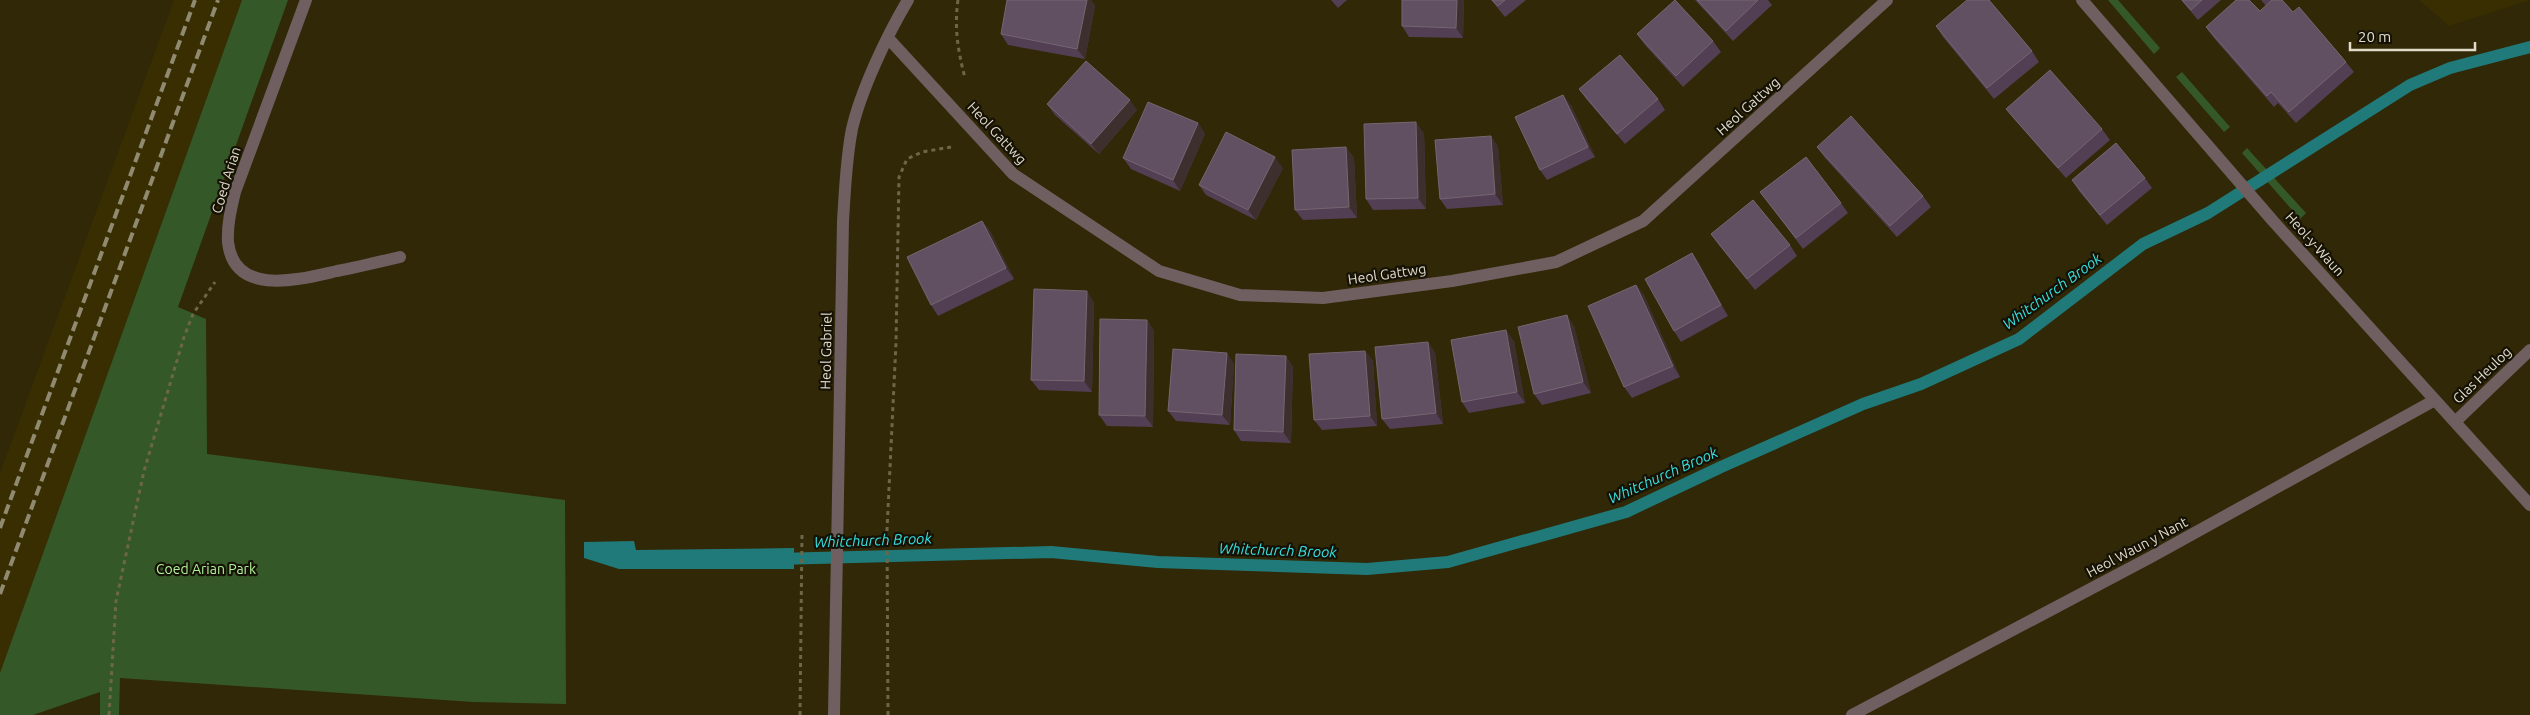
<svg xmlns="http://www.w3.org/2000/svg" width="2530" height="715" font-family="Ubuntu,sans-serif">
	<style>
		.built { fill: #382e02 }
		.green { fill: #355828 }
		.water { fill: #207a7a }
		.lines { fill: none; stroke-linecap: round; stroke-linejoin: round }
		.stream { stroke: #207a7a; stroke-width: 12 }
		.path { stroke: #6d674a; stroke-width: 3; stroke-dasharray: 4 4; stroke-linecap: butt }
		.street { stroke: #705f61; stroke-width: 12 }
		.rail { stroke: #908a71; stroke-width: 4; stroke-dasharray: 10 5; stroke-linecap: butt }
		.wall { fill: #523f54 }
		.shaded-wall { fill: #3e2f2f }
		.building { fill: #615061; stroke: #756671 }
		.labels { text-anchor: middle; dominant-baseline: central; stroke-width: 4.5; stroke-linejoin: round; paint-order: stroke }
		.street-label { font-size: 14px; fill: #e1dcca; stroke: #151105 }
		.park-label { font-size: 14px; fill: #b0f19a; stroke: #151105 }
		.water-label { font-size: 15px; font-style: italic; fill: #36e0e1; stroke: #151105 }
	</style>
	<rect width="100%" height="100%" fill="#302806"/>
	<path class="built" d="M174,0H242L0,673V473Z
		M2419,0H2530L2449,26Z"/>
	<path class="green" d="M242,0H288L178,307L206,319L207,454L565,500L566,704L473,702L120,678L119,715H100V692L33,715H0V673Z
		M2108,0H2118L2160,48L2154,54Z
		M2182,72L2230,127L2224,132L2176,77Z
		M2247,148L2306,213L2300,219L2242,153Z"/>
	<path class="water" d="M634,541L636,550L794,548V569H619L584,558V542Z"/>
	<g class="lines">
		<path class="stream" d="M777,559L1051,552L1158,562L1367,569L1448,562L1626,512L1721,467L1863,404L1921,384L2019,339L2143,244L2208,213L2410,85L2450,68L2530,47"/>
		<path class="path" d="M958,0C954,28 958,51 965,78
			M109,715L116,601L144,471L184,337L193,314L215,282
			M800,715L802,533
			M888,715L887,530L896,343L899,177L907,159L922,152L951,147"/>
		<path class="street" d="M306,0L235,192C231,209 227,225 228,242C234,298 301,279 337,271C358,267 379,262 400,257
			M2082,0L2273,221L2530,505
			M888,38L1013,174L1159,271L1240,295L1323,298L1452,281L1556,262L1643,221L1887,0
			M2455,422L2530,350
			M834,715L843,221C845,190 846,159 852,129C861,90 887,35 908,0
			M1852,715L2151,557L2435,400"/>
		<path class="rail" d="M0,528L195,0
			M0,594L218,0"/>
	</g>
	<path class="wall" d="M1087,0H1091L1095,6L1085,59L1008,45L1001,34Z
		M1331,0H1347L1338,8Z
		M1402,0H1464L1463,38L1409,37L1402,26Z
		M1491,0H1526L1505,17Z
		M1695,0H1768L1772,5L1733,41Z
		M2181,0H2221L2198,20Z
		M2261,0H2282L2293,12L2346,62L2354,72L2296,123L2278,103L2274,107L2214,38L2206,27L2260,11L2266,6Z
		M1936,26L2032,51L2039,62L1994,99L1943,37Z
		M1637,34L1713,41L1721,52L1683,87L1645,45Z
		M1579,89L1658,99L1665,110L1625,144L1587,100Z
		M1047,104L1137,110L1099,154L1055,115Z
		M1571,105L1595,157L1547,180L1540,170Z
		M2006,109L2102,129L2110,140L2066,178L2014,119Z
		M1198,123L1205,134L1180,191L1131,169L1123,158Z
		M1424,133L1426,209L1373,210L1366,199Z
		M1491,136L1498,147L1503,205L1447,209L1440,199Z
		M1346,147L1354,158L1357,218L1303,220L1295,210Z
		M1817,147L1923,196L1931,207L1897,237L1825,158Z
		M1283,168L1256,220L1206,195L1199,185Z
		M2145,178L2152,188L2107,225L2079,191L2072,180Z
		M1760,192L1841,203L1848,213L1803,249Z
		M982,221L990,231L1014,279L938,316L931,305Z
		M1711,234L1790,245L1797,256L1755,290L1718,244Z
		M1692,253L1699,263L1728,316L1681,342L1674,331Z
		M1636,285L1644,295L1680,377L1632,398L1624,387Z
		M1094,302L1092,392L1039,390L1031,380Z
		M1147,320L1154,331L1153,427L1107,426L1099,415Z
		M1574,326L1591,393L1542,405L1534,394Z
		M1514,341L1525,403L1469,413L1462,402Z
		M1365,351L1373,361L1377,426L1322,430L1314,420Z
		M1435,352L1443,424L1390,429L1382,419Z
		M1286,356L1293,367L1291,443L1241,441L1234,430Z
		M1234,363L1230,425L1176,421L1168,411Z"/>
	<path class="shaded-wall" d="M1087,0H1091L1095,6L1085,59L1077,49Z
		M1457,0H1464L1463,38L1456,28Z
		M1563,95L1571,105L1595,157L1588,147Z
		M1130,100L1137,110L1099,154L1091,144Z
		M1416,122L1424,133L1426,209L1418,198Z
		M1198,123L1205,134L1180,191L1173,180Z
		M1491,136L1498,147L1503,205L1495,194Z
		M1346,147L1354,158L1357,218L1349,207Z
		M1275,157L1283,168L1256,220L1248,210Z
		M982,221L990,231L1014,279L1006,268Z
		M1692,253L1699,263L1728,316L1721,305Z
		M1636,285L1644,295L1680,377L1673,366Z
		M1087,291L1094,302L1092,392L1084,381Z
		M1567,315L1574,326L1591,393L1583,382Z
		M1147,320L1154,331L1153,427L1145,416Z
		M1506,330L1514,341L1525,403L1517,392Z
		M1428,342L1435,352L1443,424L1436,413Z
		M1365,351L1373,361L1377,426L1370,416Z
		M1227,353L1234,363L1230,425L1222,415Z
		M1286,356L1293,367L1291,443L1283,432Z"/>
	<path class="building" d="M1007,0H1087L1077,49L1001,34Z
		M1402,0H1457L1456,28L1402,26Z
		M1492,0H1505L1498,6Z
		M1675,0L1713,41L1676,76L1637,34Z
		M1697,0H1758L1726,31Z
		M1967,0H1989L2032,51L1987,88L1936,26Z
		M2182,0H2202L2191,10Z
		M2236,0H2249L2260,11L2272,0H2282L2293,12L2299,7L2346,62L2289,112L2271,92L2267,96L2206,27Z
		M1620,55L1658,99L1617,134L1579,89Z
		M1086,61L1130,100L1091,144L1047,104Z
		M2050,70L2102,129L2058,168L2006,109Z
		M1563,95L1588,147L1540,170L1515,117Z
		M1148,102L1198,123L1173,180L1123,158Z
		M1851,116L1923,196L1890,226L1817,147Z
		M1416,122L1418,198L1366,199L1364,124Z
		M1226,132L1275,157L1248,210L1199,185Z
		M1491,136L1495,194L1440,199L1435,140Z
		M2116,143L2145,178L2100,215L2072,180Z
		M1346,147L1349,207L1295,210L1292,150Z
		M1806,157L1841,203L1796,238L1760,192Z
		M1753,200L1790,245L1747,279L1711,234Z
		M982,221L1006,268L931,305L907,257Z
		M1692,253L1721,305L1674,331L1645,279Z
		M1636,285L1673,366L1624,387L1588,306Z
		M1034,289L1087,291L1084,381L1031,380Z
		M1567,315L1583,382L1534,394L1518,327Z
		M1100,319L1147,320L1145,416L1099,415Z
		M1506,330L1517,392L1462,402L1451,340Z
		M1428,342L1436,413L1382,419L1375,347Z
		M1173,349L1227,353L1222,415L1168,411Z
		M1365,351L1370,416L1314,420L1309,354Z
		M1236,354L1286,356L1283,432L1234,430Z"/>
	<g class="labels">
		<g class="street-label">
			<text transform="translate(1748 106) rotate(-42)">Heol Gattwg</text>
			<text transform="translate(997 133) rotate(47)">Heol Gattwg</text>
			<text transform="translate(226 180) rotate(-73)">Coed Arian</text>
			<text transform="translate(2315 244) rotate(48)">Heol-y-Waun</text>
			<text transform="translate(1387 274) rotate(-8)">Heol Gattwg</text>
			<text transform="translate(826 351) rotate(-89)">Heol Gabriel</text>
			<text transform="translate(2482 375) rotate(-44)">Glas Heulog</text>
			<text transform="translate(2137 547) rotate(-28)">Heol Waun y Nant</text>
		</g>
		<g class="park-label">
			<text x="206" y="569">Coed Arian Park</text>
		</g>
		<g class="water-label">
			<text transform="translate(2052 291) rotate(-36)">Whitchurch Brook</text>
			<text transform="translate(1663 475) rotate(-24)">Whitchurch Brook</text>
			<text transform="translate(873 540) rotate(-2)">Whitchurch Brook</text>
			<text transform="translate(1278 550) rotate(2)">Whitchurch Brook</text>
		</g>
	</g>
	<path d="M2350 42v8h125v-8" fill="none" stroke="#e1dcca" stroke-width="2.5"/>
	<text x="2358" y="42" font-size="15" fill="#e1dcca" stroke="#151105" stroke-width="4" paint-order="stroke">20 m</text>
</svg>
